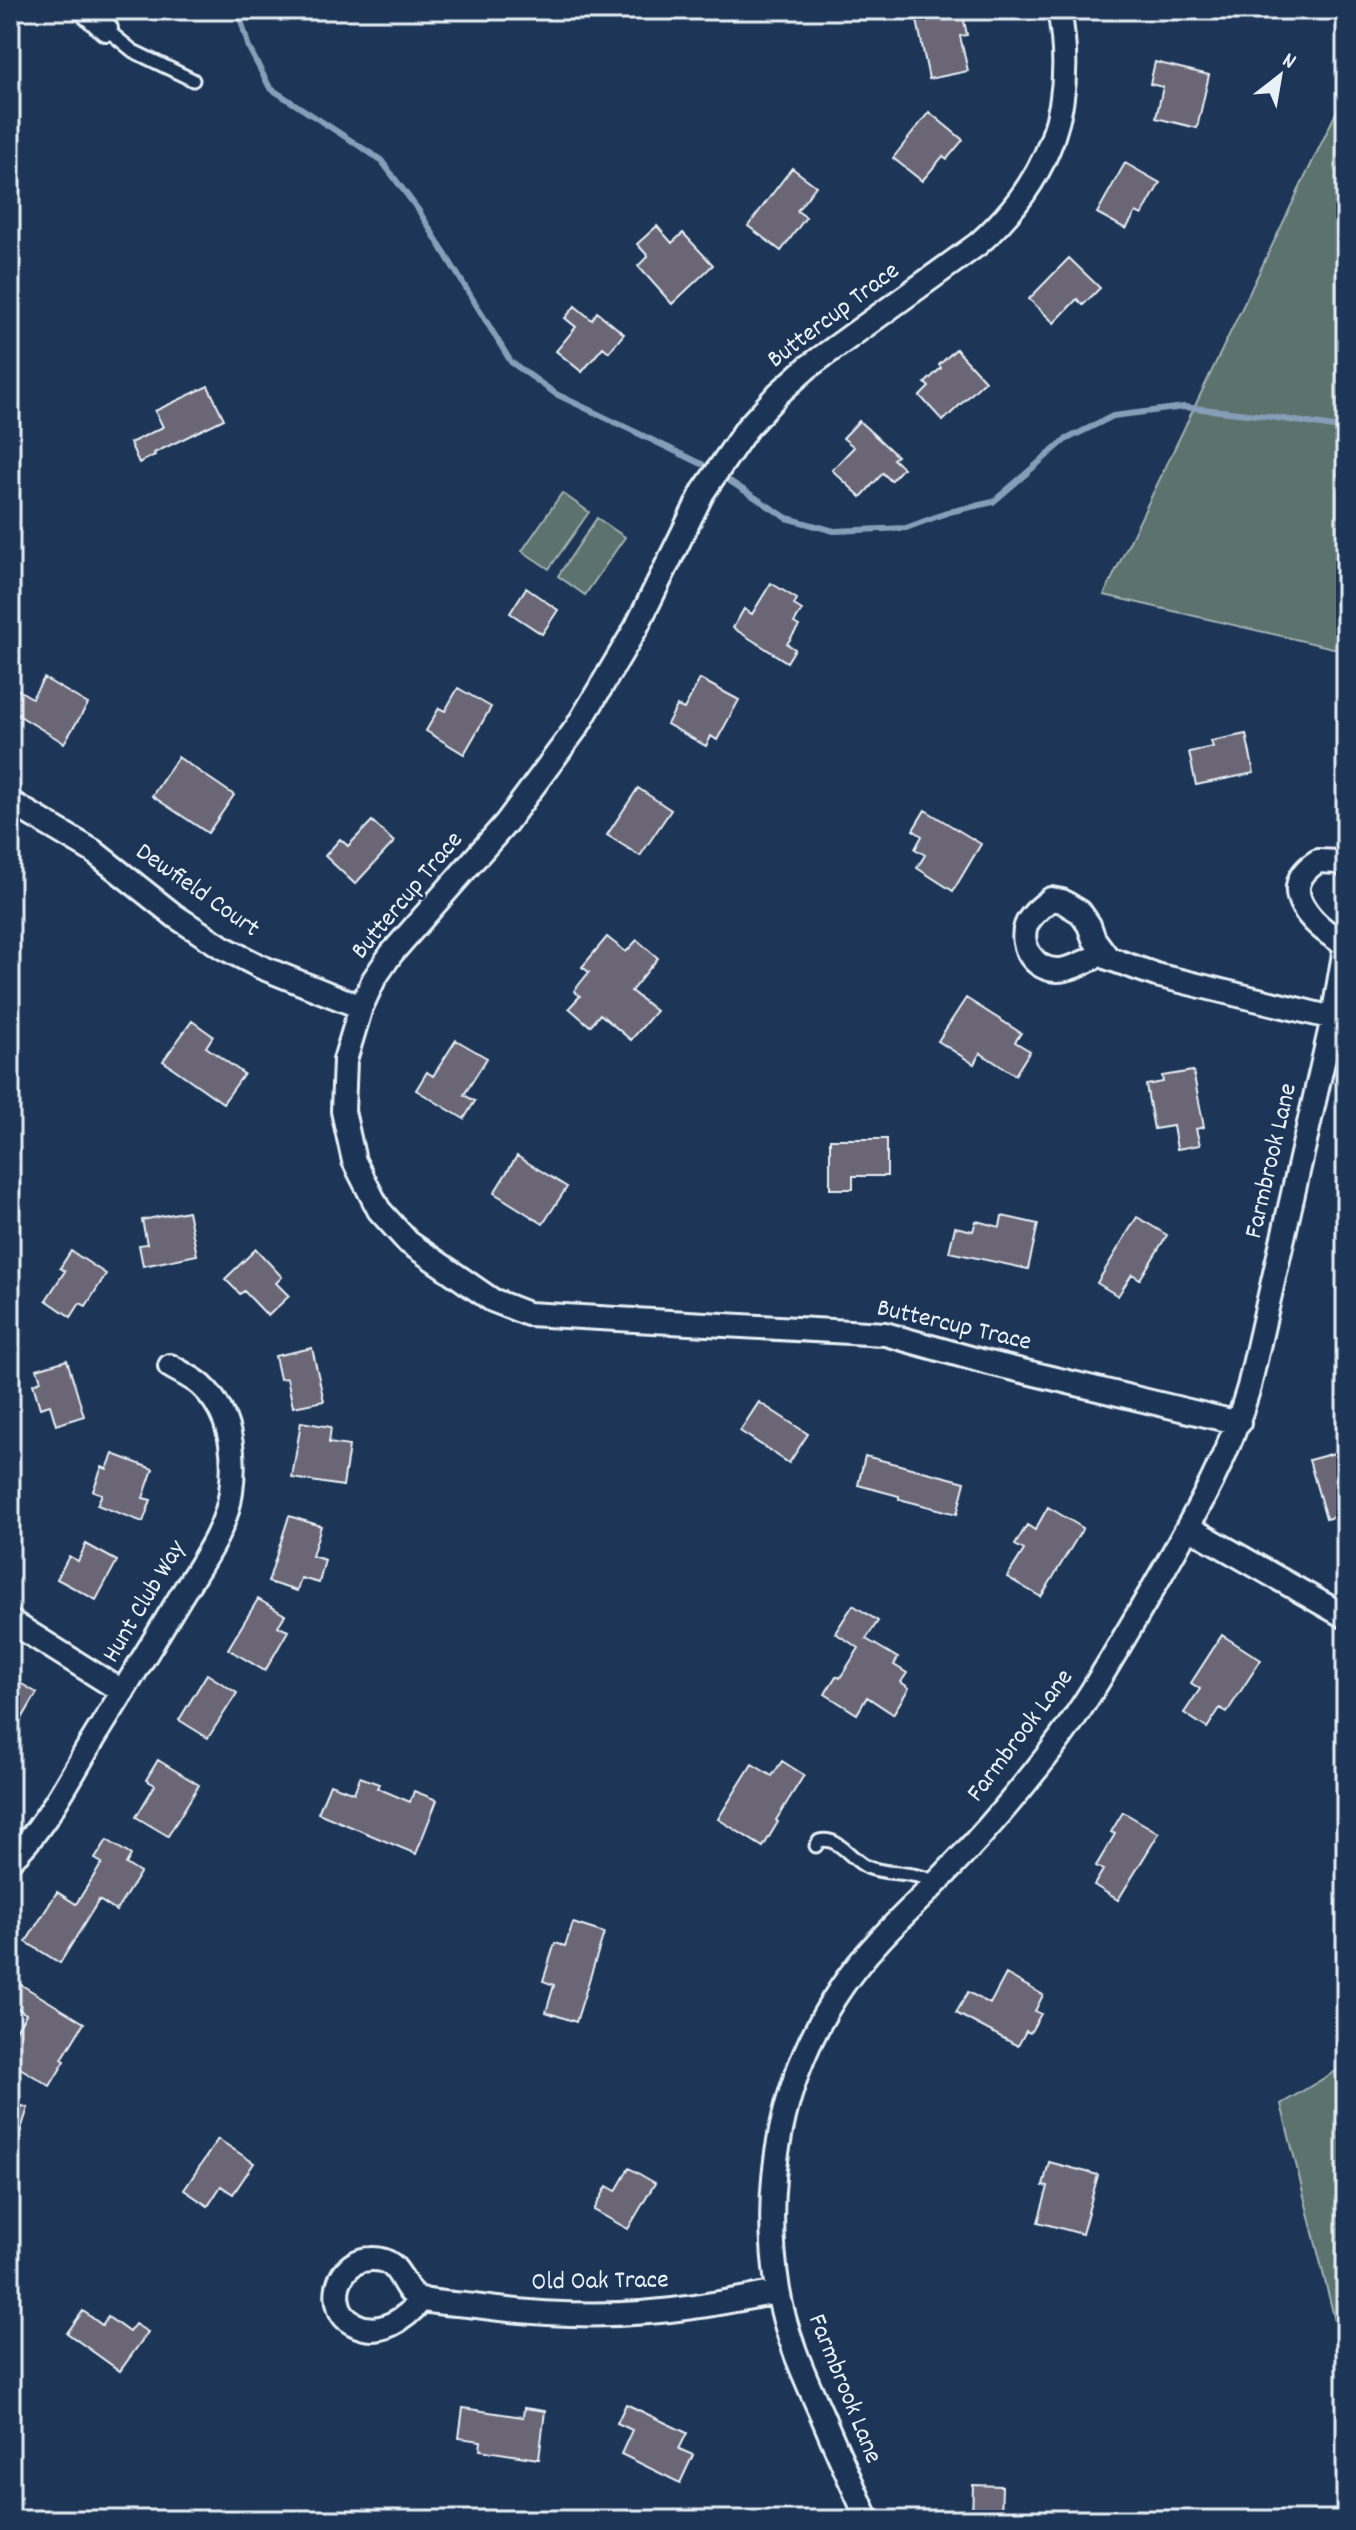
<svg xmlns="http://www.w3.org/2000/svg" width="1356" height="2530" font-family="Dekko,sans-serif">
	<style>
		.green { fill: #5c726e; stroke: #a2b2b3; stroke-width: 2 }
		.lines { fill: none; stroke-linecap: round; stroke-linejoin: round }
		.stream { stroke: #869eb7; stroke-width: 6 }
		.building { fill: #6a6675; stroke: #e8f1f8; stroke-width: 2 }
		.lane-casing { stroke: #e8f1f8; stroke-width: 17 }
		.street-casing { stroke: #e8f1f8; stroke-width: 28 }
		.lane { stroke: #1d3557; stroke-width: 11 }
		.street { stroke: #1d3557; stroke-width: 22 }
		.labels { text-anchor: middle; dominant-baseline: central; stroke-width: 6; stroke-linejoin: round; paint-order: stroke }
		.street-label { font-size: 26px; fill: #e8f1f8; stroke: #1d3557 }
	</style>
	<rect width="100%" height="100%" fill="#1d3557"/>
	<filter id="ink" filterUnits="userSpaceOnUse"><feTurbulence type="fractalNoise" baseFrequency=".0125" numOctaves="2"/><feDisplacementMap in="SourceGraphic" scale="16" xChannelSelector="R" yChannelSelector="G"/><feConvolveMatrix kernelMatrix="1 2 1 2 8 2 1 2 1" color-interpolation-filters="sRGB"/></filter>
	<g filter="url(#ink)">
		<path class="green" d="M1344,96L1346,97V651L1104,595Z
			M562,493L589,512L549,569L522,551Z
			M597,518L625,537L585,595L558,576Z
			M1346,2065V2365L1281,2104Z"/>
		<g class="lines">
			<path class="stream" d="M238,10L249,48L270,88L381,160L419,211L511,362L556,394L702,464
				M725,478L787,518L834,531L906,528L949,512L993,502L1065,440L1113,416L1184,407L1265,416L1346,429"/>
		</g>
		<path class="building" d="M962,11L967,35L960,36L968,71L929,79L917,20Z
			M1155,62L1209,75L1197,128L1156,118L1163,87L1150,84Z
			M929,112L963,140L947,159L943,156L922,181L893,158Z
			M1125,163L1160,183L1142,215L1136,212L1126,229L1097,213Z
			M792,168L816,186L797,211L806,217L781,251L748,226Z
			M657,226L672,243L683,233L713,265L672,304L638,266L648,256L637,244Z
			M1069,258L1100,288L1083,305L1077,299L1054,323L1029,299Z
			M575,306L592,320L597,312L624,334L609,352L603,347L582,372L556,351L576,327L565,318Z
			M956,349L985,381L943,421L920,396L929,387L925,383L941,368L939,365Z
			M208,386L224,419L154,453L155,455L139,463L130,443L163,427L155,411Z
			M859,421L897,456L893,459L903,468L891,481L883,473L861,497L832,470L854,447L843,438Z
			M771,583L797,599L794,605L802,610L794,623L799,626L787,644L795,649L787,662L733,628L744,609L752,614Z
			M526,588L558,610L542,634L510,613Z
			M44,678L88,704L64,743L10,710V697L15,688L32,698Z
			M700,679L739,700L717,740L711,736L706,746L667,724L677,706L684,709Z
			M458,688L491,707L464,754L426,731L439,708L445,711Z
			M1246,734L1254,773L1196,785L1189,752L1213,747L1211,741Z
			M178,757L234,795L208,833L152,796Z
			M638,788L671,810L640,856L607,835Z
			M925,810L981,844L953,891L917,868L925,855L915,849L922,836L913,830Z
			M372,821L394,842L355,884L325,856L340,839L348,846Z
			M607,937L626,952L637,940L658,958L631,991L656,1011L631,1040L600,1014L590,1026L569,1008L580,996L574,991L589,972L582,967Z
			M966,998L1021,1033L1015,1042L1030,1051L1015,1075L980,1053L974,1064L938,1041Z
			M192,1021L213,1036L206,1047L244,1074L223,1103L163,1061Z
			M456,1040L487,1058L464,1095L475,1101L464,1119L416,1090L427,1072L433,1076Z
			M1193,1071L1204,1127L1196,1129L1200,1145L1177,1149L1173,1126L1154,1129L1146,1085L1163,1082L1162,1076Z
			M830,1139H887V1176H853V1189H830Z
			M517,1156L567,1187L543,1224L494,1193Z
			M188,1211L197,1255L143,1266L139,1245L147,1244L142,1220Z
			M1002,1216L1038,1224L1028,1269L949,1252L955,1227L973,1231L976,1221L1000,1227Z
			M1137,1217L1167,1235L1140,1279L1132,1274L1118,1296L1097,1283Z
			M256,1249L282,1277L276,1283L289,1296L268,1316L244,1291L240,1294L225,1279Z
			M71,1251L106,1274L86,1306L80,1303L71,1317L46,1300L65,1271L60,1268Z
			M312,1348L324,1401L293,1407L287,1378L280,1379L275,1356Z
			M67,1360L84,1416L56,1425L50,1405L40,1408L33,1384L41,1381L37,1369Z
			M759,1402L808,1434L789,1463L740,1431Z
			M301,1422L331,1427L329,1443L349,1446L343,1486L292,1478Z
			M1342,1451L1346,1464V1514L1326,1519L1309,1460Z
			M113,1454L153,1469L143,1498L151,1500L143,1522L97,1505L102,1494L93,1491L102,1467L107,1469Z
			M865,1456L965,1482L957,1514L899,1499V1496L858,1485Z
			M1048,1507L1083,1528L1041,1597L1007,1577L1024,1550L1015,1545L1027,1525L1035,1530Z
			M289,1516L321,1526L312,1556L325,1560L319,1583L301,1578L297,1591L268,1582Z
			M86,1544L117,1561L96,1600L57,1579L69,1556L78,1561Z
			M258,1599L285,1615L278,1626L288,1631L265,1671L228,1649Z
			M853,1605L878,1621L866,1639L898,1658L894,1665L907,1673L901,1682L909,1688L893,1714L867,1697L857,1714L825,1694L836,1676L840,1678L859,1648L835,1633Z
			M1222,1635L1261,1660L1227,1712L1220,1708L1207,1728L1184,1713L1200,1689L1191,1683Z
			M207,1674L237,1693L208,1738L179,1720Z
			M10,1677L37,1693L10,1739Z
			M158,1760L199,1785L168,1836L136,1817L155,1785L146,1780Z
			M782,1761L804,1775L776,1820L778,1822L763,1847L718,1819L752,1764L772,1776Z
			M360,1777L379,1784L377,1788L410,1802L414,1791L437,1800L416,1854L318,1813L330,1784L354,1793Z
			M1123,1812L1159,1833L1118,1900L1094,1885L1103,1870L1096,1866L1115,1834L1111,1832Z
			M107,1840L131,1855L126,1864L140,1873L116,1911L99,1900L60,1963L26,1942L57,1892L76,1904L102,1863L95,1859Z
			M573,1923L604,1933L576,2022L546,2012L554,1985L543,1981L555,1943L565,1946Z
			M1006,1974L1043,1995L1035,2011L1041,2014L1030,2033L1026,2031L1018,2046L956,2013L968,1992L990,2004Z
			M20,1984L84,2023L62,2059L65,2061L50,2086L10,2062V2040L26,2014L10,2004V1999Z
			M10,2102L28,2108L13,2154L10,2153Z
			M218,2139L254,2163L233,2194L221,2186L208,2206L184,2190Z
			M1049,2162L1098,2175L1082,2234L1038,2222L1048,2187L1043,2186Z
			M629,2168L655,2183L628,2229L594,2210L607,2186L616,2191Z
			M83,2311L102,2325L108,2317L129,2332L135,2324L148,2332L120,2371L67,2333Z
			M626,2404L687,2433L679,2449L693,2455L680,2483L621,2454L632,2430L617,2423Z
			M463,2408L523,2417L524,2408L545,2411L539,2459L480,2450L481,2441L459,2438Z
			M973,2485L1002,2486L1001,2520H972Z"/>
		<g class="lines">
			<g class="lane-casing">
				<path id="lane" d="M106,29L133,51L193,80
					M816,1846L819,1841C839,1836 850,1859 867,1867C882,1873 897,1872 912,1875C920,1876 929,1879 937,1882"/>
			</g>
			<g class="street-casing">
				<path id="street" d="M85,10L106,29
					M1059,10C1077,105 1050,180 978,244L808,367L779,393L747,428L703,492L636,628L577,727L506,823L391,954L374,979L361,1007L345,1060L343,1111L354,1161L379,1210L408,1242L492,1300L528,1314L885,1334L985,1362L1239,1423
					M10,802L93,851L175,916L222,947L261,967L361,1007
					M1345,944C1315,927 1272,889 1318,861L1339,862L1346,866
					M1104,953C1090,959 1072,970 1057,970C1035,970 1019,947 1026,926C1030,915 1042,906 1051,899L1062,901L1080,912L1089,925L1094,939L1108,958L1156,975L1333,1018
					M1188,1527L1346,1617
					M10,1621L123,1692
					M10,1860C45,1829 73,1771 99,1730C126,1687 152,1644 178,1601C198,1567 226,1532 231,1492C236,1454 231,1413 201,1385C193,1378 180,1372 170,1366
					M422,2299C406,2319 379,2338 354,2324C346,2320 341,2315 339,2306C332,2284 347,2259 371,2259C404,2258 398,2289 420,2299C431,2303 462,2304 475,2306C547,2316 622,2318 694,2307C722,2303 750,2297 778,2292
					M868,2520C852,2484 836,2449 821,2413C803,2373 785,2333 778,2290C761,2184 781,2074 843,1985C871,1944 909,1911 944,1875C982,1836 1017,1795 1050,1752C1088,1702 1119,1646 1151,1592C1189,1525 1228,1461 1249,1387L1333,1018L1346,942"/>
			</g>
			<use href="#lane" class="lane"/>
			<use href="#street" class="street"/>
		</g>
	</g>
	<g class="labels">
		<g class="street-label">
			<text transform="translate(834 316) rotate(-37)">Buttercup Trace</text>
			<text transform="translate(197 891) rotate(35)">Dewfield Court</text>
			<text transform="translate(408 896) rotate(-50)">Buttercup Trace</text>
			<text transform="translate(1272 1161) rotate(-77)">Farmbrook Lane</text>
			<text transform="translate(954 1326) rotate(13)">Buttercup Trace</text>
			<text transform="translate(145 1602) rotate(-59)">Hunt Club Way</text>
			<text transform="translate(1021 1736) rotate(-53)">Farmbrook Lane</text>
			<text transform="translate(600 2282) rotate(-1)">Old Oak Trace</text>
			<text transform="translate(844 2389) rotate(68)">Farmbrook Lane</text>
		</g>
	</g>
	<rect width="1356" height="2530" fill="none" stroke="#1d3557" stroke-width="40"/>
	<rect x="20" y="20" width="1316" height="2490" fill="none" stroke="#e8f1f8" stroke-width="3" filter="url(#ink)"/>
	<g transform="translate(1280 76) rotate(31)" stroke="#1d3557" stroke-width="6" paint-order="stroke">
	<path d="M0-6L14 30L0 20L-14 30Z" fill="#e8f1f8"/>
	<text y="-12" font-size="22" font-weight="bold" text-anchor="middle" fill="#e8f1f8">N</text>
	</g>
</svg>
